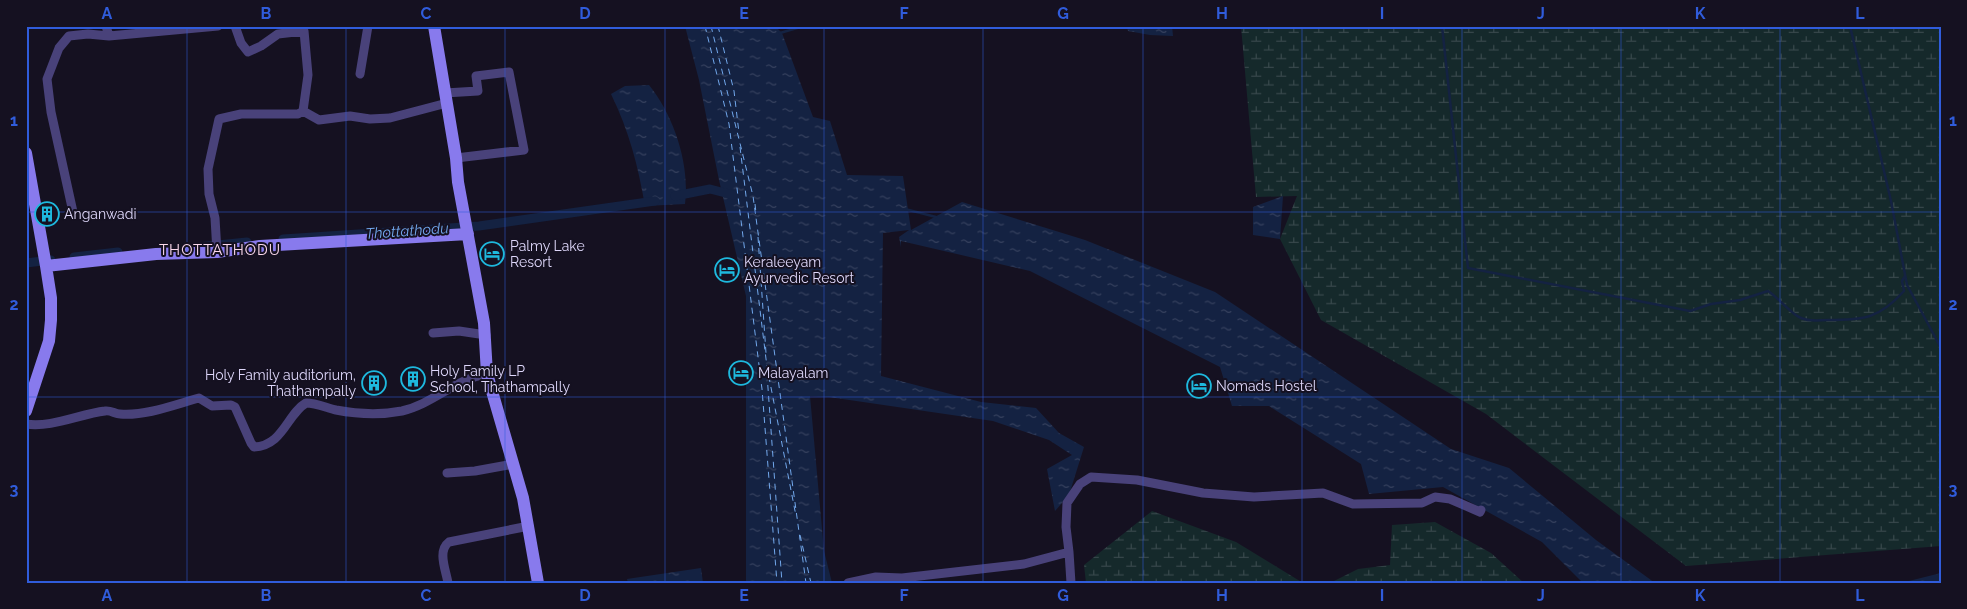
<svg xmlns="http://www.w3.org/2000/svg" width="1967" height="609" font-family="Raleway,sans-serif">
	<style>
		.wetland { fill: url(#wetland-marsh) }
		.water { fill: url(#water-ripples) }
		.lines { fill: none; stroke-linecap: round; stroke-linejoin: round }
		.stream { stroke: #142242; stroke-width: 2.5 }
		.canal { stroke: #142242; stroke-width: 9 }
		.ferry { stroke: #72a8ec; stroke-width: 1; stroke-dasharray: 6 5; stroke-linecap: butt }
		.street { stroke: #49427a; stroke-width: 9 }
		.secondary { stroke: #887aed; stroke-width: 12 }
		.grid { fill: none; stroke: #305cdb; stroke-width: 1; stroke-opacity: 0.55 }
		.labels { text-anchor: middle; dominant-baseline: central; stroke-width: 4; stroke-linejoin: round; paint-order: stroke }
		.poi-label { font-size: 14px; fill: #ded7fa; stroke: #151121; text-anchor: start }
		.water-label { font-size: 15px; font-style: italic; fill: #72a8ec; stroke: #151121 }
		.neighbourhood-label { font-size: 15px; letter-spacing: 1px; fill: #fad8eb; stroke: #151121 }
		.neatline { fill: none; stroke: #305cdb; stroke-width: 2 }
		.grid-label { font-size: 16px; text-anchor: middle; font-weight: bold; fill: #305cdb }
	</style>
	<defs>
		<pattern id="wetland-marsh" width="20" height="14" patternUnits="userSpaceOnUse" patternTransform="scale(1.25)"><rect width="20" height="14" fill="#15292b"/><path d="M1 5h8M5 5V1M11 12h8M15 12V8" fill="none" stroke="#37474b"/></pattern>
		<pattern id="water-ripples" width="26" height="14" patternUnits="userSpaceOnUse" patternTransform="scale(1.25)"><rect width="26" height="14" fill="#142242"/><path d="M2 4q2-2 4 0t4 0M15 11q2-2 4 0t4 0" fill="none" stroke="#36415e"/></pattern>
	</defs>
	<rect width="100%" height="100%" fill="#151121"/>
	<path class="wetland" d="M1241,26H1941V546L1686,566L1486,414L1321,320L1280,239L1297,196L1256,197Z
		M1152,511L1236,542L1303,583H1086L1084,565Z
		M1435,522L1491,553L1524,583H1330L1358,569L1390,565L1392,525Z"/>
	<path class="water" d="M685,26H775L782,33L813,117L830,121L847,175L903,176L911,230L962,202L1085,240L1215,292L1451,449L1509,468L1596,540L1655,583H1583L1542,542L1443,487L1369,494L1361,464L1269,406H1232L1220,367L1030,271L901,241V247L899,237L909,230L883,233L881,376L981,402L1036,408L1059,433L1084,447L1069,495L1055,511L1047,469L1072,455L1049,440L993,421L829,397L810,396L824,551L832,583H746V296L719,180L699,80Z
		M1127,26H1172L1173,36L1150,35L1128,31Z
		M649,85C674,116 690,164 685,204L645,206C638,165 629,131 611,94L625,86Z
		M1283,196L1280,239L1253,235V207Z
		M701,568L703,583H628L627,579Z
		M1941,573V583H1901Z"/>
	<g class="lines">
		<path class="stream" d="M1442,26L1468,268L1690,311L1711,304L1740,300L1768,291C1779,298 1792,315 1801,318C1810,322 1819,320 1828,320C1863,320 1879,319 1904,291L1902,281L1905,276
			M1850,26L1891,201L1907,285L1941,348
			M780,33L804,26
			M905,209L936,217"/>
		<path class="canal" d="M675,196L710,189L733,195
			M283,239L479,226L655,201
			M198,247L247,242
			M74,257L118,252
			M26,263L51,260"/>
		<path class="ferry" d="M705,26L729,124L762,389L777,583
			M711,26L753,196L806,583
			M718,26L734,91L739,133
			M740,147L767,367L796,516
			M755,204L756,213
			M758,237L766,353
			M767,374L782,583
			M800,535L811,583"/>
		<path class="street" d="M106,26L109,36
			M235,26L241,43L248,52L261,46L278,34L304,31L308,75L303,111L319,120L350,116L370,119L390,118L447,103
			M360,74L368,26
			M445,93L478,91L476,76L509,72L524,150L456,158
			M73,212L51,112L47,79L59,48L69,36L88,34L109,36L218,26
			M217,252L215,218L209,194L208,169L219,119L241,114H298L303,111
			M433,333L459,331L486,335
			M26,424C51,428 80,414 105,411C111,410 115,414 120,414C146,416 174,405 199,398L212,406L231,405L235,407L251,443L254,447C283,446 287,414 306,403C316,403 327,408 336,410C357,414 381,415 402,411C433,404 455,379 487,374
			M447,473L475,471L513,464
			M1069,552L1066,527L1067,503L1080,484L1091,477L1137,480L1203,493L1254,497L1323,493L1353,504L1422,503L1435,497L1450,499L1480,512L1481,510
			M448,583C446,570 437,551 449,542L529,526
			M848,583L876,577L902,578L1024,564L1069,552L1071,583"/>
		<path class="secondary" d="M434,26L456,158L458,182L484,323L487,374L523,498L538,583
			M26,153L46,266L51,298V320L49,341L26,411
			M46,266L156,254L217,252L260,246L468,234"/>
	</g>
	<path class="grid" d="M187,26V583M346,26V583M505,26V583M665,26V583M824,26V583M983,26V583M1143,26V583M1302,26V583M1462,26V583M1621,26V583M1780,26V583M26,212H1941M26,397H1941"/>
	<defs>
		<g id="building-ring" transform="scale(1.25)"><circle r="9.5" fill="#151121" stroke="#1eb9de" stroke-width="1.5"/><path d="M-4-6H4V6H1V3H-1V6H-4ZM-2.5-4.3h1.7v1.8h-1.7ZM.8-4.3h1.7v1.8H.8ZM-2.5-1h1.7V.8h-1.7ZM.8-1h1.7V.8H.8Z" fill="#1eb9de"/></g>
		<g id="hotel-ring" transform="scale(1.25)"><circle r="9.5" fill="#151121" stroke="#1eb9de" stroke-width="1.5"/><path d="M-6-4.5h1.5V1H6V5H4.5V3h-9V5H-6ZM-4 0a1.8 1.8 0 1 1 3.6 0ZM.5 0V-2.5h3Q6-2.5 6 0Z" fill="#1eb9de"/></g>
	</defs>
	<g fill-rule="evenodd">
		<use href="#building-ring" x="47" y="214"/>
		<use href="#hotel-ring" x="492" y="254"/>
		<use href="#hotel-ring" x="727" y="270"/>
		<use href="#hotel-ring" x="741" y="373"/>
		<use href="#building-ring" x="413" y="379"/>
		<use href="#building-ring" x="374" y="383"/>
		<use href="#hotel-ring" x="1199" y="386"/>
	</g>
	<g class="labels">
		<g class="poi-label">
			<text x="64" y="214">Anganwadi</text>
			<text x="510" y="246">Palmy Lake<tspan x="510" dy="16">Resort</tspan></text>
			<text x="744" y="262">Keraleeyam<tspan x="744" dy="16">Ayurvedic Resort</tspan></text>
			<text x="430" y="371">Holy Family LP<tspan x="430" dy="16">School, Thathampally</tspan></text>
			<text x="758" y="373">Malayalam</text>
			<text x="356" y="375" text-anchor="end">Holy Family auditorium,<tspan x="356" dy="16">Thathampally</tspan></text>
			<text x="1216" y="386">Nomads Hostel</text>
		</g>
		<g class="water-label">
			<text transform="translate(407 231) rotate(-4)">Thottathodu</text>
		</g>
		<g class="neighbourhood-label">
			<text x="220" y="250">THOTTATHODU</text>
		</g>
	</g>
	<rect width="1967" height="609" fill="none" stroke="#151121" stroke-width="55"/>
	<rect x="28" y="28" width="1912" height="554" class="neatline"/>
	<g class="grid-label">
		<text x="107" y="19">A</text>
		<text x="266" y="19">B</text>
		<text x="426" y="19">C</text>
		<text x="585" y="19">D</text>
		<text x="744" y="19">E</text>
		<text x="904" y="19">F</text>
		<text x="1063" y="19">G</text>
		<text x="1222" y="19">H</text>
		<text x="1382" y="19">I</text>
		<text x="1541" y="19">J</text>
		<text x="1700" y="19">K</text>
		<text x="1860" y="19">L</text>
		<text x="14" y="126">1</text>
		<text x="1953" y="126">1</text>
		<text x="14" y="310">2</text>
		<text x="1953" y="310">2</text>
		<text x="14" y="495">3</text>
		<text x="1953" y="495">3</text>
		<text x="107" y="601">A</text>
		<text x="266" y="601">B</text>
		<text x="426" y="601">C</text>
		<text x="585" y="601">D</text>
		<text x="744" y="601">E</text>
		<text x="904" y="601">F</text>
		<text x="1063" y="601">G</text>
		<text x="1222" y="601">H</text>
		<text x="1382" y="601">I</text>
		<text x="1541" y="601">J</text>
		<text x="1700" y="601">K</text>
		<text x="1860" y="601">L</text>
	</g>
</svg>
